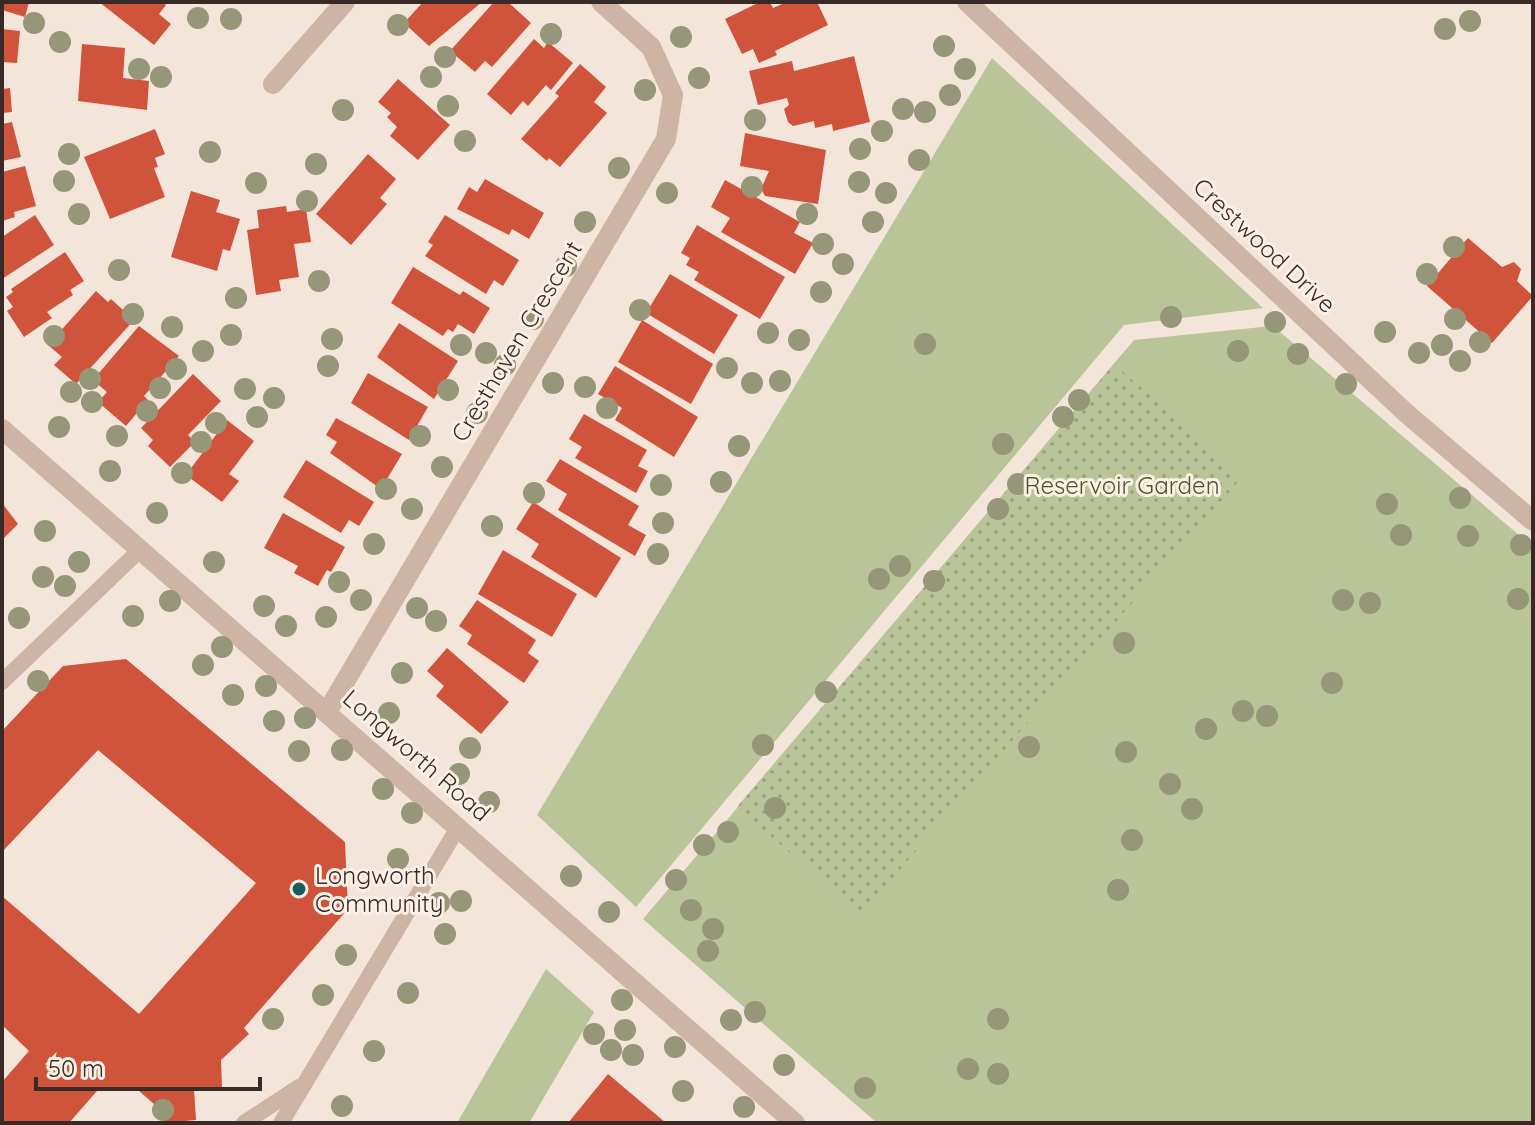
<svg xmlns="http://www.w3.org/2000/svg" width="1535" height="1125" font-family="Quicksand,sans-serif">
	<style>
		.grass { fill: #b9c498 }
		.garden { fill: url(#garden-dots) }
		.building { fill: #d0533b }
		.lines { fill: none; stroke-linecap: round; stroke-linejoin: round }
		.service { stroke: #cdb4a4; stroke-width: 16 }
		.minor { stroke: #cdb4a4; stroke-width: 20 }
		.tertiary { stroke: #cdb4a4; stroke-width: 20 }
		.tree { fill: #969778 }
		.poi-dot { fill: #185d5c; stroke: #fbf0e6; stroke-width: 3 }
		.labels { text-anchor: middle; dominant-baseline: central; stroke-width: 6; stroke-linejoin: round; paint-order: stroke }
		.street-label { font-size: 24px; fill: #382b27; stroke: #fbf0e6 }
		.park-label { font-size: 24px; fill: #4a5828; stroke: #fbf0e6 }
		.poi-label { font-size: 24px; fill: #382b27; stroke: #fbf0e6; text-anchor: start }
	</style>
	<defs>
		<pattern id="garden-dots" width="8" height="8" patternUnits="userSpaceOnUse" patternTransform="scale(2)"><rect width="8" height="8" fill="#b9c498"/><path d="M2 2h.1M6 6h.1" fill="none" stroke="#979f7c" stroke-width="1.8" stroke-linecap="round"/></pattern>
	</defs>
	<rect width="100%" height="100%" fill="#f4e5da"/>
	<path class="grass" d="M992,58L1263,308L1124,325L636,907L537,815Z
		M1273,326L1533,547V1123H877L643,919L1134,340Z
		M546,969L594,1012L529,1123H457Z"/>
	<path class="garden" d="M1114,364L1243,476L861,914L737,807Z"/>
	<path class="building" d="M2,2H29L25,17L2,10Z
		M99,2H162L166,5L159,14L171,24L154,45Z
		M423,2H482L429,46L404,23Z
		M494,2H508L531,23L492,67L485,61L475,72L450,51Z
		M760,2H770L773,8L787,2H817L828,25L775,51L777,55L759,63L753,49L742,54L725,19Z
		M2,29L20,31L17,63L2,62Z
		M534,39L544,48L548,42L573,63L551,90L546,85L528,106L523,101L511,115L487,94Z
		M82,44L125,48L123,78L149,81L147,110L78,101Z
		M854,56L870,122L833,131L832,124L815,128L814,121L793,126L788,122L784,109L789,105L787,98L758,105L749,71L792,61L794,71Z
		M580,64L606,87L594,102L607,113L560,167L549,158L547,161L521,139L559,96L555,93Z
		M398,79L450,125L418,160L390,136L397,127L387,117L391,113L378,102Z
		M10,88L12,112L2,113V89Z
		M12,122L21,157L2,161V124Z
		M155,129L165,154L155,158L158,167L154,168L165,197L110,219L84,157Z
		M745,133L826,150L818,204L765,196L761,189L769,171L740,166Z
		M368,154L396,179L380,198L387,204L351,245L316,214Z
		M25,166L36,206L14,212L15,217L2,221V172Z
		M485,179L544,213L529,239L512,229L509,235L457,209L469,187L477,192Z
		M725,180L800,222L794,233L813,243L795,274L721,232L730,218L711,207Z
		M191,191L220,200L216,212L240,219L230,251L223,249L217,271L171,257Z
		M286,206L287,212L306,209L311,242L294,244L299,277L279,280L281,291L256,295L247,230L259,228L257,210Z
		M35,215L54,245L2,279V237Z
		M445,215L519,260L503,286L494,280L486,294L425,256L433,245L428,242Z
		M697,225L785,277L760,319L694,280L699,272L686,265L690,258L681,253Z
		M1468,238L1502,267L1514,262L1521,269L1517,281L1533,296L1492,343L1427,286Z
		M65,252L84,281L70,290L73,295L47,312L52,318L24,337L7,311L13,307L6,297L13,292L11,289Z
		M413,267L460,295L463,291L490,308L474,334L458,324L453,332L448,329L443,336L391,303Z
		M670,274L738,315L714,354L646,313Z
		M96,291L108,302L111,299L134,320L76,384L54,365L62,357L48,345Z
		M642,320L713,364L691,404L618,362Z
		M399,323L458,361L434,399L377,357Z
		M139,326L179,356L144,396L148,400L126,426L98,402L107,392L93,380Z
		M615,366L698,417L674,457L615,420L622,408L598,394Z
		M368,373L428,407L409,440L351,403Z
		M193,374L221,401L188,435L195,442L170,467L148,446L153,440L141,428Z
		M584,414L647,450L638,466L648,471L636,493L575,458L582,447L569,439Z
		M336,418L402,454L381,489L330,453L337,442L326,435Z
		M227,420L254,441L229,474L239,481L222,502L186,475Z
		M560,459L639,506L628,525L646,535L635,556L558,510L567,494L546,481Z
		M306,460L374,502L359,526L349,520L341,533L283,497Z
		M533,502L621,558L596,598L531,557L539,544L516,529Z
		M2,503L18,524L2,540Z
		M283,513L345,547L331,572L327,570L318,586L294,573L298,566L264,548Z
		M503,550L577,594L552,637L478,594Z
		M477,600L536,640L528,653L539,661L524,683L467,644L472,635L459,626Z
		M447,648L509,702L481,734L436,696L444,686L427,671Z
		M126,659L345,842L348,909L244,1028L249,1034L221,1060L222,1088L194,1089L196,1120L162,1123L163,1112L138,1090L97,1091L69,1123H2V1082L29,1051L2,1025V896L139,1014L256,883L98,750L2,852V731L63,666Z
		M608,1074L666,1123H568Z"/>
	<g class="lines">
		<path class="service" d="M2,682L141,549
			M244,1123L299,1087
			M281,1123L459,826"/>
		<path class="minor" d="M967,2L1406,413L1533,521
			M273,84L345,2
			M327,712L666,139L673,95L651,47L601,2"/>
		<path class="tertiary" d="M2,429L795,1123"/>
	</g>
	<g class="tree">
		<circle cx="198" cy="18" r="11"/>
		<circle cx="231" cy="19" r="11"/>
		<circle cx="1470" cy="21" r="11"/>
		<circle cx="34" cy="23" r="11"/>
		<circle cx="398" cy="25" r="11"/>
		<circle cx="1445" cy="29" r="11"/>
		<circle cx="551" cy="34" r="11"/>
		<circle cx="681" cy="37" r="11"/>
		<circle cx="60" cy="42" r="11"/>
		<circle cx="944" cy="46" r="11"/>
		<circle cx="445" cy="57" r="11"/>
		<circle cx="139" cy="69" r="11"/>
		<circle cx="965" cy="69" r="11"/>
		<circle cx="161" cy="77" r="11"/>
		<circle cx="431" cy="77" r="11"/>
		<circle cx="699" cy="78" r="11"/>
		<circle cx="645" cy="90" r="11"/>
		<circle cx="950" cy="95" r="11"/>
		<circle cx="448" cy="106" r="11"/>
		<circle cx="903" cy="109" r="11"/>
		<circle cx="343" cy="110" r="11"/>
		<circle cx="925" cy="112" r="11"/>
		<circle cx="755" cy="120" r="11"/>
		<circle cx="882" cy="131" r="11"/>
		<circle cx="465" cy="141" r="11"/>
		<circle cx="860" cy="149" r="11"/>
		<circle cx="210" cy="152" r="11"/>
		<circle cx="69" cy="154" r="11"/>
		<circle cx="919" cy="160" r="11"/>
		<circle cx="316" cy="164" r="11"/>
		<circle cx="619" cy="168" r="11"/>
		<circle cx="64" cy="181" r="11"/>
		<circle cx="859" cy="182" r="11"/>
		<circle cx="256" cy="183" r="11"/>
		<circle cx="752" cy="187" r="11"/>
		<circle cx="667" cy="193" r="11"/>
		<circle cx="886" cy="193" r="11"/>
		<circle cx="307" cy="201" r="11"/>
		<circle cx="79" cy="214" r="11"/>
		<circle cx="807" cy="214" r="11"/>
		<circle cx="585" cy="222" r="11"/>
		<circle cx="873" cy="222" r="11"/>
		<circle cx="823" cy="244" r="11"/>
		<circle cx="1454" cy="247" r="11"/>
		<circle cx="843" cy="264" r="11"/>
		<circle cx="566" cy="266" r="11"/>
		<circle cx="119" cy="270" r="11"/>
		<circle cx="1427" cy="274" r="11"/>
		<circle cx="319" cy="281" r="11"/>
		<circle cx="821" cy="292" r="11"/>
		<circle cx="236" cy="298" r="11"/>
		<circle cx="640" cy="310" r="11"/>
		<circle cx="133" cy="314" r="11"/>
		<circle cx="1171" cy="317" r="11"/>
		<circle cx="533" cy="319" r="11"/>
		<circle cx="1455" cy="319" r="11"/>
		<circle cx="1275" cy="322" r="11"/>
		<circle cx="172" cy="327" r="11"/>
		<circle cx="1385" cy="332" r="11"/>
		<circle cx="768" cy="333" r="11"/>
		<circle cx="231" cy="335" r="11"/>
		<circle cx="54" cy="336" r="11"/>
		<circle cx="332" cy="339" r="11"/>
		<circle cx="799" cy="340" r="11"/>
		<circle cx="1480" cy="342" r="11"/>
		<circle cx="925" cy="344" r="11"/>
		<circle cx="461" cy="345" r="11"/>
		<circle cx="1442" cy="345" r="11"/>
		<circle cx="203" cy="351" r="11"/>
		<circle cx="1238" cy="351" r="11"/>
		<circle cx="486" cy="353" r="11"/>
		<circle cx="1419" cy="353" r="11"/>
		<circle cx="1298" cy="354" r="11"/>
		<circle cx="1460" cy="361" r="11"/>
		<circle cx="505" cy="365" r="11"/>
		<circle cx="328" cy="366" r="11"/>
		<circle cx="727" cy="368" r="11"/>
		<circle cx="176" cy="369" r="11"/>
		<circle cx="90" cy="379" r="11"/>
		<circle cx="780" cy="381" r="11"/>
		<circle cx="553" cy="383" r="11"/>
		<circle cx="752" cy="383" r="11"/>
		<circle cx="1346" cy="384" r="11"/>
		<circle cx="585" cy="387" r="11"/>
		<circle cx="160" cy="388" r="11"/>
		<circle cx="245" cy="389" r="11"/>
		<circle cx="448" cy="390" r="11"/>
		<circle cx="71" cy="392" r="11"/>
		<circle cx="274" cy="398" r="11"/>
		<circle cx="1079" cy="400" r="11"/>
		<circle cx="92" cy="402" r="11"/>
		<circle cx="607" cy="408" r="11"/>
		<circle cx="147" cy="411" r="11"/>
		<circle cx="477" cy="413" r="11"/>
		<circle cx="257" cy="417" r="11"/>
		<circle cx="1063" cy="417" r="11"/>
		<circle cx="216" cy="423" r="11"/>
		<circle cx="59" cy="427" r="11"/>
		<circle cx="117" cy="436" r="11"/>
		<circle cx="420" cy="436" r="11"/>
		<circle cx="201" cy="442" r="11"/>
		<circle cx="1003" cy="444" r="11"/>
		<circle cx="739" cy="446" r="11"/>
		<circle cx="442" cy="467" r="11"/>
		<circle cx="110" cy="471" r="11"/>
		<circle cx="182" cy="473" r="11"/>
		<circle cx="721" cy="482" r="11"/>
		<circle cx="1018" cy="484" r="11"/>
		<circle cx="661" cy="485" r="11"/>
		<circle cx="386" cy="489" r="11"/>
		<circle cx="534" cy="493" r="11"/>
		<circle cx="1460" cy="498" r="11"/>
		<circle cx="1387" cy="504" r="11"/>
		<circle cx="412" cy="509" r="11"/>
		<circle cx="998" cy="509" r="11"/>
		<circle cx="157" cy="513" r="11"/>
		<circle cx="663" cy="523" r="11"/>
		<circle cx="492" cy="526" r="11"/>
		<circle cx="45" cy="531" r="11"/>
		<circle cx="1401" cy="535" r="11"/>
		<circle cx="1468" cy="536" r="11"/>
		<circle cx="374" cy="544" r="11"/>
		<circle cx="1521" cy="545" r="11"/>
		<circle cx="658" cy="554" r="11"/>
		<circle cx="79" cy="562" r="11"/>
		<circle cx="214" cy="562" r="11"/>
		<circle cx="900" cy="566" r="11"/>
		<circle cx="43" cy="577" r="11"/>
		<circle cx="879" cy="579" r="11"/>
		<circle cx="934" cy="581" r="11"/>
		<circle cx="339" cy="582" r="11"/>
		<circle cx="65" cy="586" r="11"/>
		<circle cx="1518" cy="599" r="11"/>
		<circle cx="361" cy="600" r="11"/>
		<circle cx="1343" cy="600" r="11"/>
		<circle cx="170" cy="601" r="11"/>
		<circle cx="1370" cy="603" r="11"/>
		<circle cx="264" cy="606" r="11"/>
		<circle cx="417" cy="608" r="11"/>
		<circle cx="133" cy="616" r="11"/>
		<circle cx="326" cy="617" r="11"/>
		<circle cx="19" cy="618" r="11"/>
		<circle cx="436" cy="621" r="11"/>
		<circle cx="286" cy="626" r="11"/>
		<circle cx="1124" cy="643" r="11"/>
		<circle cx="222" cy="647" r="11"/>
		<circle cx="203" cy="665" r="11"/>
		<circle cx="402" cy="673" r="11"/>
		<circle cx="38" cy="681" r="11"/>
		<circle cx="1332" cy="683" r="11"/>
		<circle cx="266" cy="686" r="11"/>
		<circle cx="826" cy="692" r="11"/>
		<circle cx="233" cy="695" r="11"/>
		<circle cx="1243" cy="711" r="11"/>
		<circle cx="389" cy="713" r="11"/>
		<circle cx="1267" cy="716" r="11"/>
		<circle cx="305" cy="718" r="11"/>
		<circle cx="274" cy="721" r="11"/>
		<circle cx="1206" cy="729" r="11"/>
		<circle cx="763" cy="745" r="11"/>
		<circle cx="1029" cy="747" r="11"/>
		<circle cx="470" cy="748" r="11"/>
		<circle cx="342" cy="750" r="11"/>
		<circle cx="299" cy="751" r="11"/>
		<circle cx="1126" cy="752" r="11"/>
		<circle cx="459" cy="774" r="11"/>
		<circle cx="1170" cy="784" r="11"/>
		<circle cx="383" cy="789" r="11"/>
		<circle cx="489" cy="802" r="11"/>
		<circle cx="775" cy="808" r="11"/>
		<circle cx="1192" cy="809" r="11"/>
		<circle cx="412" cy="813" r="11"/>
		<circle cx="728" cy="832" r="11"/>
		<circle cx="1132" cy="840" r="11"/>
		<circle cx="704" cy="845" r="11"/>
		<circle cx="398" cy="859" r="11"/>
		<circle cx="571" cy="876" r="11"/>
		<circle cx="676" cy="880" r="11"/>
		<circle cx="1118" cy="890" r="11"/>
		<circle cx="461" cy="901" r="11"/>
		<circle cx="439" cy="903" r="11"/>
		<circle cx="691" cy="910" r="11"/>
		<circle cx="609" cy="912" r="11"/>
		<circle cx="713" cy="929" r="11"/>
		<circle cx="445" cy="934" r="11"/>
		<circle cx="708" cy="951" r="11"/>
		<circle cx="346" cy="955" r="11"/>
		<circle cx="408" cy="993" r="11"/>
		<circle cx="323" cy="995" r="11"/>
		<circle cx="622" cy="1000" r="11"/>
		<circle cx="755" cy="1012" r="11"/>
		<circle cx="273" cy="1019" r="11"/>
		<circle cx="998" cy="1019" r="11"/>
		<circle cx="731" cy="1020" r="11"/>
		<circle cx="625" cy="1030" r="11"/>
		<circle cx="594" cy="1034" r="11"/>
		<circle cx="675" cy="1047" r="11"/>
		<circle cx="611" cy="1050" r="11"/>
		<circle cx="374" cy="1051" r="11"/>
		<circle cx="633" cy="1055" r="11"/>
		<circle cx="784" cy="1065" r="11"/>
		<circle cx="968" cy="1069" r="11"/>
		<circle cx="998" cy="1074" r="11"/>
		<circle cx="865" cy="1088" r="11"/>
		<circle cx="683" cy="1091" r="11"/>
		<circle cx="342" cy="1106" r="11"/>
		<circle cx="744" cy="1107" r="11"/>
		<circle cx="163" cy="1110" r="11"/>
	</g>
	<circle class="poi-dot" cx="299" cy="889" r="8"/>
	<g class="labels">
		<g class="street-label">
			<text transform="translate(1265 245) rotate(43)">Crestwood Drive</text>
			<text transform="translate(516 341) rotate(-59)">Cresthaven Crescent</text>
			<text transform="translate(417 755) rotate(41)">Longworth Road</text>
		</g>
		<g class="park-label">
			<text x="1122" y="485">Reservoir Garden</text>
		</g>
		<g class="poi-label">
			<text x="315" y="875">Longworth<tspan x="315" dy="28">Community</tspan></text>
		</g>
	</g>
	<rect width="1535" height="1125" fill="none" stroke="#382b27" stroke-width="8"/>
	<path d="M36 1077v12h224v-12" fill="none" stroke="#382b27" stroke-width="4"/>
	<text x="48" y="1077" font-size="24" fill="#382b27" stroke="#fbf0e6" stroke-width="6" paint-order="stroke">50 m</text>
</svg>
